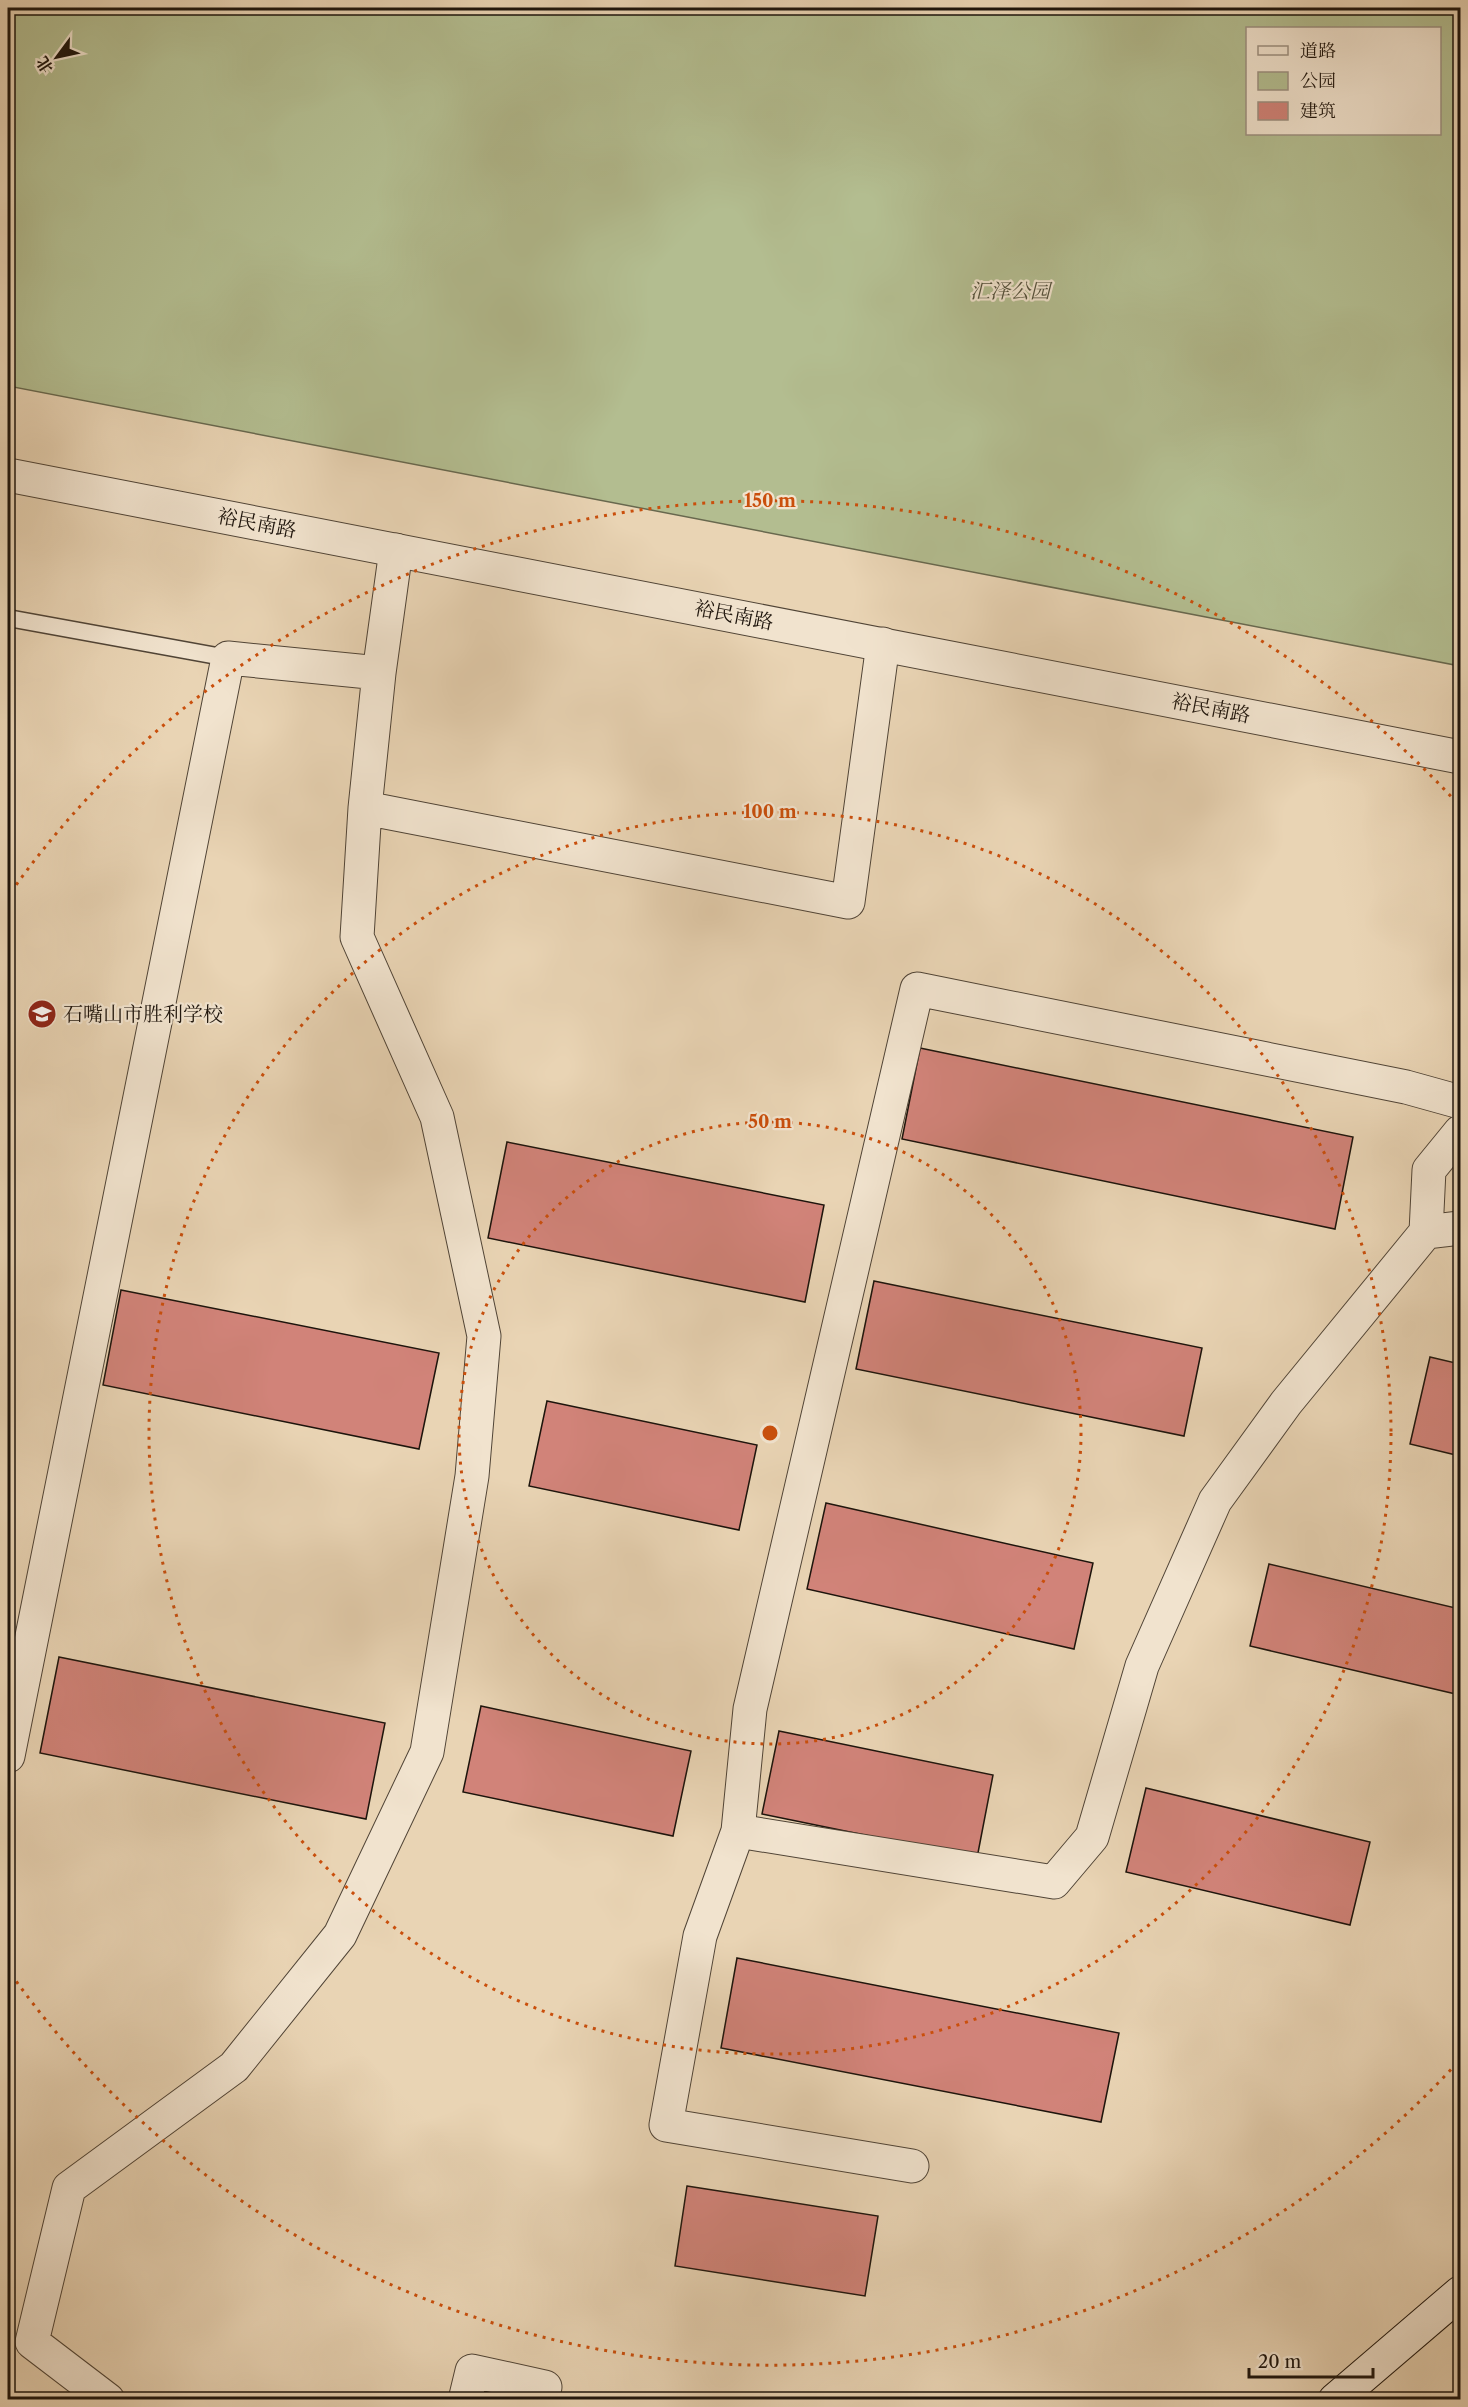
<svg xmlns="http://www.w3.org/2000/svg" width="1468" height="2407" font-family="'Libre Caslon Text','Noto Serif SC',serif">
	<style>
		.green { fill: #b3bd90; stroke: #68684e; stroke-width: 1.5; fill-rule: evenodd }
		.building { fill: #d18379; stroke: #1d140c; stroke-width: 1.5 }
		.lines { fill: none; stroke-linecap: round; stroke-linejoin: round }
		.service-casing { stroke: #504436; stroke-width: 19 }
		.minor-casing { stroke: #504436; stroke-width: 35 }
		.tertiary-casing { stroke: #504436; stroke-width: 35 }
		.secondary-casing { stroke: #1d140c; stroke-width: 35 }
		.service { stroke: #f1e3ce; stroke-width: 16 }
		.minor { stroke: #f1e3ce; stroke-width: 33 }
		.tertiary { stroke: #f1e3ce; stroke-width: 33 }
		.secondary { stroke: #f1e3ce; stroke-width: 33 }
		.ring { fill: none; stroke: #ca4f0c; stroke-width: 3; stroke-dasharray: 3 6 }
		.labels { text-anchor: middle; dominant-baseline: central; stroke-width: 4.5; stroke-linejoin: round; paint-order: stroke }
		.park-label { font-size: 20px; font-style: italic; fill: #524f3a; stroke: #f1e3ce }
		.street-label { font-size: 20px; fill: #1d140c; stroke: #f1e3ce }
		.poi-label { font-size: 20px; fill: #1d140c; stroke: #f1e3ce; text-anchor: start }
		.centre { fill: #ca4f0c; stroke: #f1e3ce; stroke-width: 3 }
		.ring-label { font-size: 18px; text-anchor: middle; font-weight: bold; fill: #ca4f0c; stroke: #f1e3ce; stroke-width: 4.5; stroke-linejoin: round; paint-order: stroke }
	</style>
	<rect width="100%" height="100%" fill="#e9d4b4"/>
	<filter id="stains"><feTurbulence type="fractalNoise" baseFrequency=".00333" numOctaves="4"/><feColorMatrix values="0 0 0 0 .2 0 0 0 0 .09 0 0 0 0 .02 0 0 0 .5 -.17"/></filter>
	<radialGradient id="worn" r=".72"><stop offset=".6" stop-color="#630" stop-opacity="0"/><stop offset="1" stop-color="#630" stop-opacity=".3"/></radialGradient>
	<path class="green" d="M8,8H1460V666L8,386ZM1248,28H1440V134H1248Z"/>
	<path class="building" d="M920,1048L1353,1137L1335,1229L902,1139Z
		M507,1142L824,1205L805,1302L488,1238Z
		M874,1281L1202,1348L1184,1436L856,1369Z
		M121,1290L439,1353L419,1449L103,1385Z
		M1430,1357L1460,1364V1456L1410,1444Z
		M547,1401L757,1445L739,1530L529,1486Z
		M826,1503L1093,1563L1074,1649L807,1589Z
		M1269,1564L1460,1609V1695L1250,1646Z
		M59,1657L385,1723L366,1819L40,1753Z
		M481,1706L691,1751L673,1836L463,1792Z
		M779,1731L993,1775L977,1858L762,1814Z
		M1146,1788L1370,1842L1350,1925L1126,1872Z
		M737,1958L1119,2033L1101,2122L721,2048Z
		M687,2186L878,2216L865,2296L675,2266Z"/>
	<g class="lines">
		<g class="service-casing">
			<path id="service" d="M8,618L228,658"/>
		</g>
		<g class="minor-casing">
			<path id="minor" d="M365,808L848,902L883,644
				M1426,1232L1429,1170L1460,1132
				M8,1756L228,658L379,673
				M738,1831L750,1709L917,989L1406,1087L1460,1102
				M912,2166L666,2125L700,1936L738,1831L1054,1882L1092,1837L1142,1666L1215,1501L1286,1403L1426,1232L1460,1228
				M108,2400L32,2342L69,2188L234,2067L340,1935L427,1752L472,1476L484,1336L437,1117L357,937L365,808L379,673L396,550
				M465,2400L472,2371L545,2387"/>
		</g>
		<g class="tertiary-casing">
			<path id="tertiary" d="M8,475L1460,757"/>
		</g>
		<g class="secondary-casing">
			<path id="secondary" d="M1335,2400L1460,2293"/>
		</g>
		<use href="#service" class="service"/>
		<use href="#minor" class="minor"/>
		<use href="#tertiary" class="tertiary"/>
		<use href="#secondary" class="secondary"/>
	</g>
	<g class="ring">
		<circle cx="770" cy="1433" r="311"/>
		<circle cx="770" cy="1433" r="621"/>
		<path d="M1457 2063A932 932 0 0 1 11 1974M11 892A932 932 0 0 1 1457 803"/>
	</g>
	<defs>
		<g id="school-disc" transform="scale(1.5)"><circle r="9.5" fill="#8f2418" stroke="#f1e3ce"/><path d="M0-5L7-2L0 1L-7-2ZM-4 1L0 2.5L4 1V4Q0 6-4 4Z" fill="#fff"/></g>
	</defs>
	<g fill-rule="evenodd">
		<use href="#school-disc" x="42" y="1014"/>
	</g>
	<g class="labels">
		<g class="park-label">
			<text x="1010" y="291">汇泽公园</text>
		</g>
		<g class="street-label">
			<text transform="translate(257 523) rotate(11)">裕民南路</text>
			<text transform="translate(734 615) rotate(11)">裕民南路</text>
			<text transform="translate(1211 708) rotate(11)">裕民南路</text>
		</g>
		<g class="poi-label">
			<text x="63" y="1014">石嘴山市胜利学校</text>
		</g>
	</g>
	<circle cx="770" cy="1433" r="9" class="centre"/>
	<g class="ring-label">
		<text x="770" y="507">150 m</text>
		<text x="770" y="818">100 m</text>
		<text x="770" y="1128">50 m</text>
	</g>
	<rect width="1468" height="2407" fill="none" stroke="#e9d4b4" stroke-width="30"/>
	<rect x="9" y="9" width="1450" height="2389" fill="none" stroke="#1d140c" stroke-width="3"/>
	<rect x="15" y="15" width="1438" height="2377" fill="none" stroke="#1d140c" stroke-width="1.5"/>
	<rect x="1246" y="27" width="195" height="108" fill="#f1e3ce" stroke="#9c9080" stroke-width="1.5"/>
	<rect x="1258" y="46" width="30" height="9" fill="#f1e3ce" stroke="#9c9080" stroke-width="1.5"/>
	<text x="1300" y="57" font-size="18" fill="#1d140c">道路</text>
	<rect x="1258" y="72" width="30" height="18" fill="#b3bd90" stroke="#9c9080" stroke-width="1.5"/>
	<text x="1300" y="87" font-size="18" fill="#1d140c">公园</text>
	<rect x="1258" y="102" width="30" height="18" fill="#d18379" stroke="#9c9080" stroke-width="1.5"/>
	<text x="1300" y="117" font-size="18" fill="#1d140c">建筑</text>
	<g transform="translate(57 57) rotate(237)" stroke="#f1e3ce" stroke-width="4.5" paint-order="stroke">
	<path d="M0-4.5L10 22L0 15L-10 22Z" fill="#1d140c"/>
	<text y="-9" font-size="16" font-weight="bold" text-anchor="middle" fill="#1d140c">北</text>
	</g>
	<path d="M1249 2368v9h124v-9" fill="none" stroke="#1d140c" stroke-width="3"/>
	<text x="1258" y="2368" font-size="18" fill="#1d140c" stroke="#f1e3ce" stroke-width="4.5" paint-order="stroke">20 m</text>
	<rect width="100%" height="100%" filter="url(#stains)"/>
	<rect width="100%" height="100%" fill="url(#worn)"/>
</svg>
